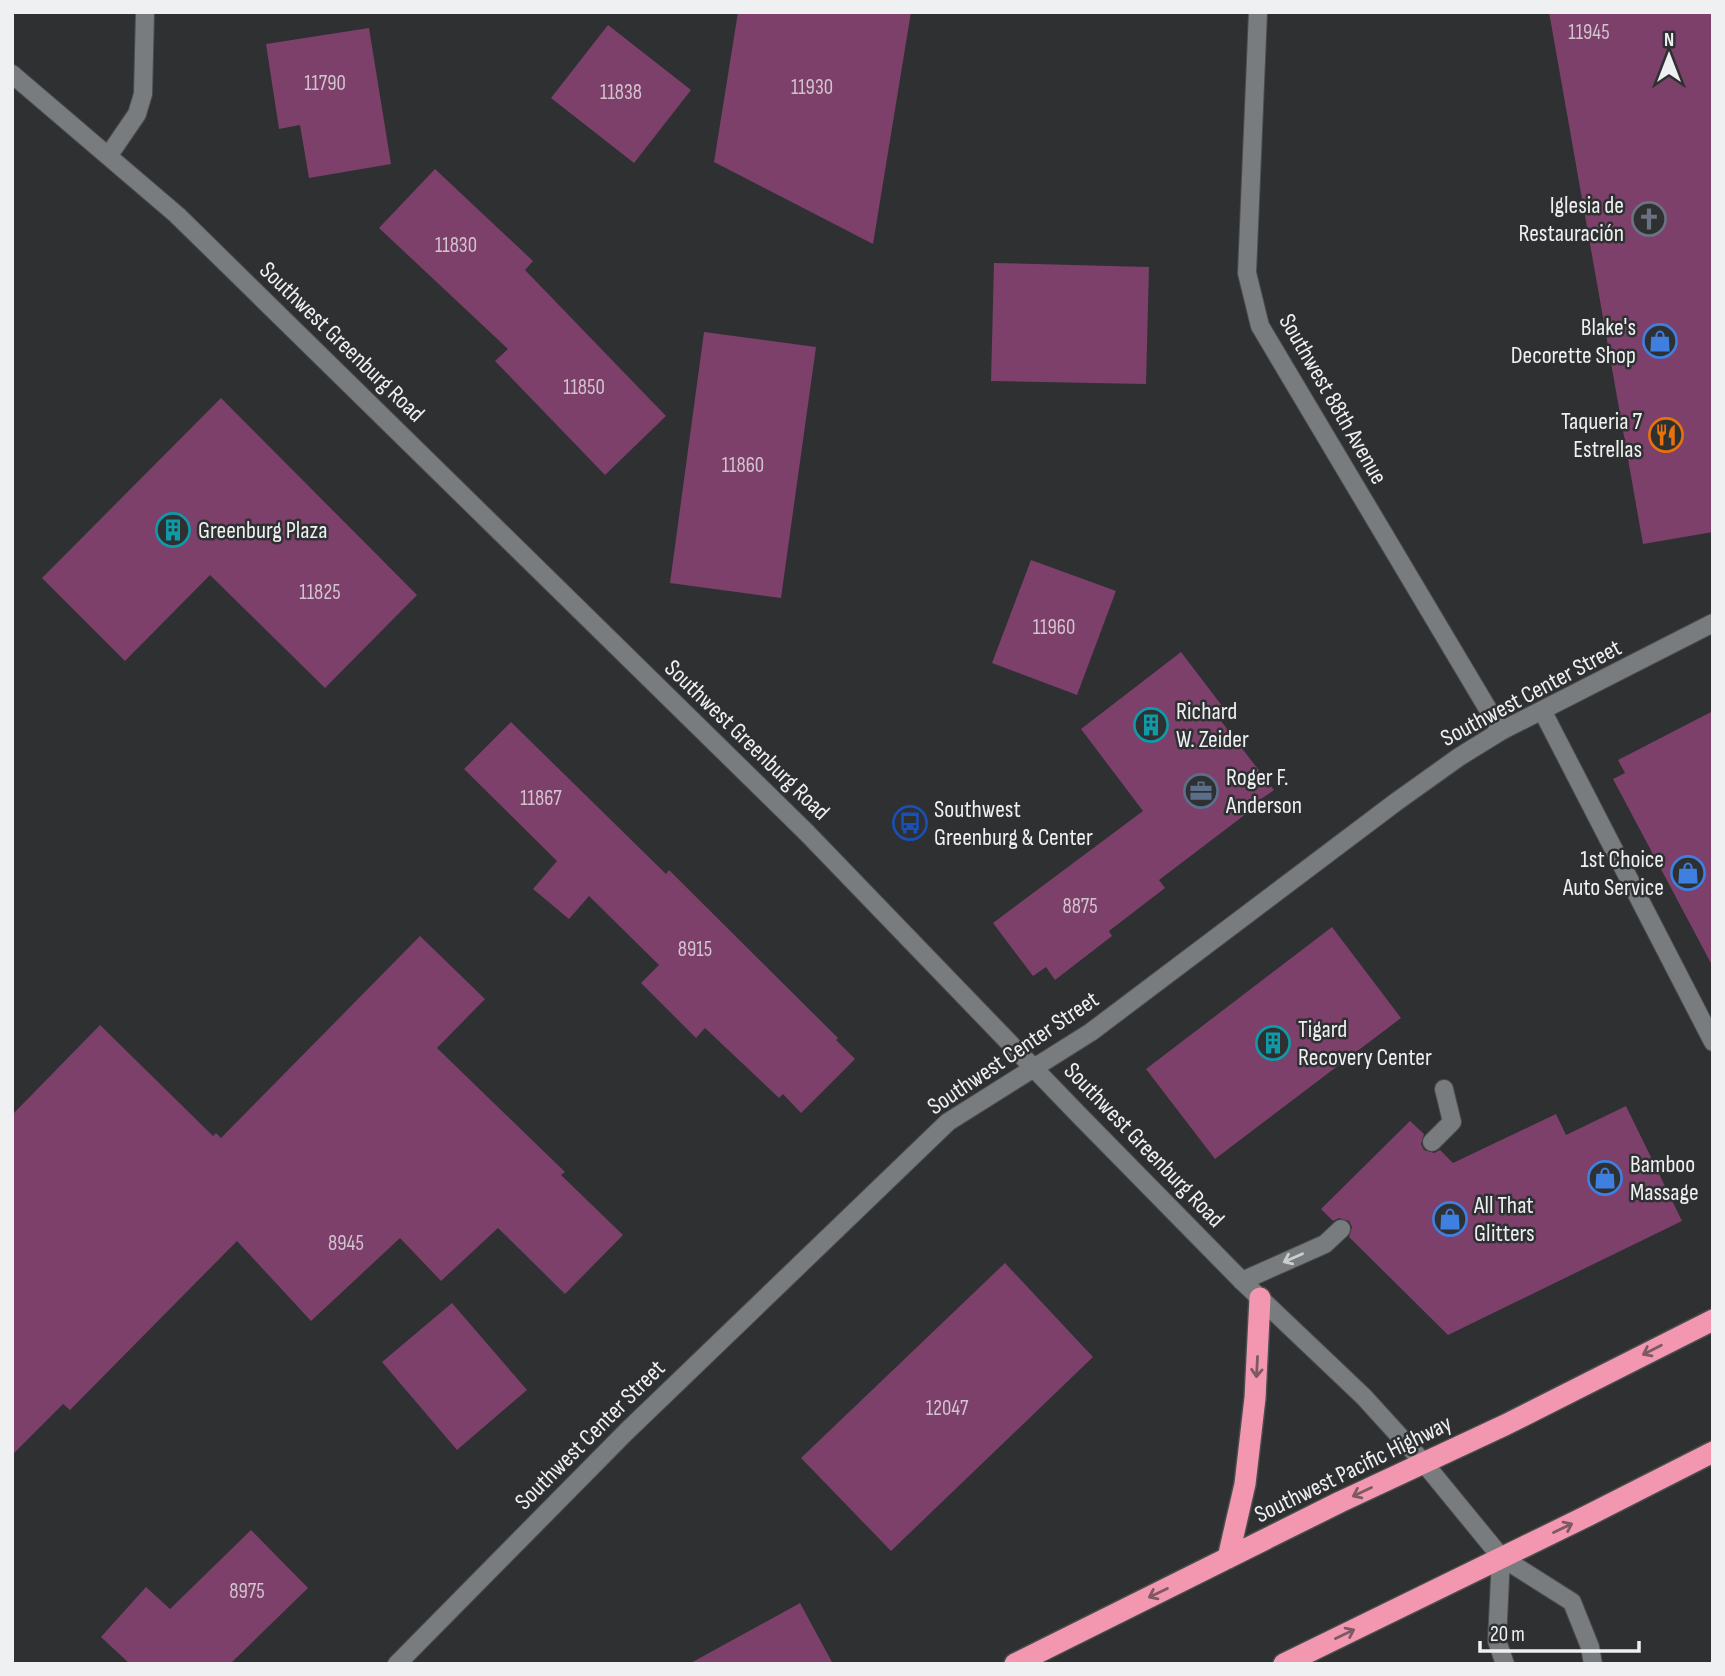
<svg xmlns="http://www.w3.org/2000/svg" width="1725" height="1676" font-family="'Sofia Sans Condensed',sans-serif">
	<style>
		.building { fill: #7c406a }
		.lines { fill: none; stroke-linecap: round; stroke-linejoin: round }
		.lane-casing { stroke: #4a4c4e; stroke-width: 20 }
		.street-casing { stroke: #4a4c4e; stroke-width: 20 }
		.secondary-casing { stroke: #4a4c4e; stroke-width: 20 }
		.highway-casing { stroke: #4a4c4e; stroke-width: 24 }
		.lane { stroke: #797c7e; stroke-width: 18 }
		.street { stroke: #797c7e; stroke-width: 18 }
		.secondary { stroke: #797c7e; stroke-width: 18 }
		.highway { stroke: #f397b0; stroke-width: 21 }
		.oneway { stroke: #cbcdce }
		.oneway2 { stroke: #7d5964 }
		.labels { text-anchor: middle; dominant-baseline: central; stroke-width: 5; stroke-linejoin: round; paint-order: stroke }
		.number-label { font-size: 21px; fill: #d2c4cf }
		.poi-label { font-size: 24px; fill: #eef0f1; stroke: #2e3032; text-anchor: start }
		.street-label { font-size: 24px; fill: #eef0f1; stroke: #2e3032 }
	</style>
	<rect width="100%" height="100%" fill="#2e3032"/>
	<path class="building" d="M738,12H911L873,244L714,162Z
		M1549,12H1713V532L1643,544Z
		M608,25L691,90L634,163L551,98Z
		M369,28L391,164L309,178L300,125L279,129L266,44Z
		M435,169L533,261L525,270L666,416L605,475L495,361L508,349L379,228Z
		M994,263L1149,267L1146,384L991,381Z
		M704,332L816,347L781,598L670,583Z
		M221,398L417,595L325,688L210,575L125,661L42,578Z
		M1031,560L1116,591L1077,695L992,663Z
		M1181,652L1229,715L1221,721L1274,790L1261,799L1263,801L1159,880L1165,888L1109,931L1112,936L1055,980L1046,967L1033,976L993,923L1143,811L1081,729Z
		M1713,711V967L1613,779L1625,773L1618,760Z
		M511,722L666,874L669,870L838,1038L836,1040L855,1059L801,1113L783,1094L779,1098L705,1028L696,1038L641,983L659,965L589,896L569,919L533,889L557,861L464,769Z
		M1332,927L1401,1018L1215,1159L1146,1069Z
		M420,936L485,999L437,1048L565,1172L561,1175L623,1235L565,1294L498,1228L441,1281L400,1238L311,1321L237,1241L70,1410L63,1404L12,1455V1115L100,1025L213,1136L216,1133L221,1138Z
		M1626,1106L1682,1221L1448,1335L1349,1237L1352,1227L1349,1221L1339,1218L1333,1221L1321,1209L1410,1121L1424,1134L1421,1144L1424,1150L1434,1153L1440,1150L1453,1163L1556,1114L1566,1135Z
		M1005,1263L1093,1357L891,1551L801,1458Z
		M452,1303L527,1390L457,1450L382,1362Z
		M251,1530L308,1588L230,1664H130L101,1637L146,1587L170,1609Z
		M800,1603L833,1664H689Z"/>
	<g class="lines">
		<g class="lane-casing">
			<path id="lane" d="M1543,712L1713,1042
				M1432,1142L1452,1122L1444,1089
				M1242,1281L1325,1244L1341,1229"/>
		</g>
		<g class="street-casing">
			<path id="street" d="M1258,12L1247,273L1260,326L1501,731
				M109,155L137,114L143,94L145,12
				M397,1664L626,1432L948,1122L1091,1032L1396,802L1459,757L1501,731L1713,623"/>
		</g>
		<g class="secondary-casing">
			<path id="secondary" d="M12,74L177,215L807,833L1079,1115L1242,1281L1364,1397L1424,1463L1501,1557L1572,1602L1590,1647L1593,1664
				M1501,1557L1497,1641L1505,1664"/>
		</g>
		<g class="highway-casing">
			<path id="highway" d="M1228,1558L1245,1484L1255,1398L1260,1298
				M1015,1664L1340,1502L1505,1425L1713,1320
				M1284,1664L1587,1516L1713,1452"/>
		</g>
		<use href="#lane" class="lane"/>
		<use href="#street" class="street"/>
		<use href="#secondary" class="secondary"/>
		<use href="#highway" class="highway"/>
	</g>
	<defs><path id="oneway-shaft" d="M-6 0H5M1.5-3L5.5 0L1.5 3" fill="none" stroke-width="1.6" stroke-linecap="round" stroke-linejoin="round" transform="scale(1.75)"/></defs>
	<use class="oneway" href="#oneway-shaft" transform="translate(1293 1258) rotate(156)"/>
	<g class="oneway2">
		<use href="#oneway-shaft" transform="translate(1652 1350) rotate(153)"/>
		<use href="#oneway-shaft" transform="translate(1257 1367) rotate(93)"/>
		<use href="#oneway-shaft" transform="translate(1362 1492) rotate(155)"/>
		<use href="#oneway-shaft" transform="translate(1563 1528) rotate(-26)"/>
		<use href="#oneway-shaft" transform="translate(1158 1593) rotate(154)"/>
		<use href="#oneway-shaft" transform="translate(1345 1634) rotate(-26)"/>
	</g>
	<defs>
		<g id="church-ring" transform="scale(1.75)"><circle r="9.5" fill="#2e3032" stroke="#6b7280" stroke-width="1.5"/><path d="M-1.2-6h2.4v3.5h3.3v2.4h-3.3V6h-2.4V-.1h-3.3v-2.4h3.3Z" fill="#6b7280"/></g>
		<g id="shop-ring" transform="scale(1.75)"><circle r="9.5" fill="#2e3032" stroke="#3f7fe0" stroke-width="1.5"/><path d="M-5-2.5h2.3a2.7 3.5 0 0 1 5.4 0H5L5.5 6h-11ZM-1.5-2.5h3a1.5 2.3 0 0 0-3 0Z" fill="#3f7fe0"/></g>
		<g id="restaurant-ring" transform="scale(1.75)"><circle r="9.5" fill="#2e3032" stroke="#e8710a" stroke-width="1.5"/><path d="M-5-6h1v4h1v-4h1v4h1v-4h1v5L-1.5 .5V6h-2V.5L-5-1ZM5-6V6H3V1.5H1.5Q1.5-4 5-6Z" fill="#e8710a"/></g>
		<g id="building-ring" transform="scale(1.75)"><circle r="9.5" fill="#2e3032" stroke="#0f9aa8" stroke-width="1.5"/><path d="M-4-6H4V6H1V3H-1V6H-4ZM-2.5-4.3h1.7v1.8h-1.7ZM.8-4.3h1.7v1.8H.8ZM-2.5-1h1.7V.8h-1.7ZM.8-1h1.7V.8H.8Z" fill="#0f9aa8"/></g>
		<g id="office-ring" transform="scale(1.75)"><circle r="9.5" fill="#2e3032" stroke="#5c6f8a" stroke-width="1.5"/><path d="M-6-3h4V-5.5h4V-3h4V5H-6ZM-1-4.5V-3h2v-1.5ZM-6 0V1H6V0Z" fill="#5c6f8a"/></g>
		<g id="bus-ring" transform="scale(1.75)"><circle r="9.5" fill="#2e3032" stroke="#1a4fb4" stroke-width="1.5"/><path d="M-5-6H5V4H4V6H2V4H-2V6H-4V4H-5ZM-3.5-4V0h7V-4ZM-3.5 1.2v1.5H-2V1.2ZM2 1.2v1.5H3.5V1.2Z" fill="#1a4fb4"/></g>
	</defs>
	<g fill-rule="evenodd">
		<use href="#church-ring" x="1649" y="219"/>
		<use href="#shop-ring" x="1660" y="341"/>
		<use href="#restaurant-ring" x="1666" y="435"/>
		<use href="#building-ring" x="173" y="530"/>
		<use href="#building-ring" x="1151" y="725"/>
		<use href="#office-ring" x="1201" y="791"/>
		<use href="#bus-ring" x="910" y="823"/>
		<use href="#shop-ring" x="1688" y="873"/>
		<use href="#building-ring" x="1273" y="1043"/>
		<use href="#shop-ring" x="1605" y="1178"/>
		<use href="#shop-ring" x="1450" y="1219"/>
	</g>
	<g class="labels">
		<g class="number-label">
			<text x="1589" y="32">11945</text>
			<text x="325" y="83">11790</text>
			<text x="812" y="87">11930</text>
			<text x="621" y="92">11838</text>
			<text x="456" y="245">11830</text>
			<text x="584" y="387">11850</text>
			<text x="743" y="465">11860</text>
			<text x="320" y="592">11825</text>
			<text x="1054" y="627">11960</text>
			<text x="541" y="798">11867</text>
			<text x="1080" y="906">8875</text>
			<text x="695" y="949">8915</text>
			<text x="346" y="1243">8945</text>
			<text x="947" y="1408">12047</text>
			<text x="247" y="1591">8975</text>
		</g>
		<g class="poi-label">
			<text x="1624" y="205" text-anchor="end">Iglesia de<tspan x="1624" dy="28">Restauración</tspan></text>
			<text x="1636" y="327" text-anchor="end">Blake's<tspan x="1636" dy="28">Decorette Shop</tspan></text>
			<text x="1642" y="421" text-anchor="end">Taqueria 7<tspan x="1642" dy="28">Estrellas</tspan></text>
			<text x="198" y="530">Greenburg Plaza</text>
			<text x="1176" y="711">Richard<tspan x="1176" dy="28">W. Zeider</tspan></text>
			<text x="1226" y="777">Roger F.<tspan x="1226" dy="28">Anderson</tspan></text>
			<text x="934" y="809">Southwest<tspan x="934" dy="28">Greenburg &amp; Center</tspan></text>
			<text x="1664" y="859" text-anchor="end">1st Choice<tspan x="1664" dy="28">Auto Service</tspan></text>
			<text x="1298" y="1029">Tigard<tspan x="1298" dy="28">Recovery Center</tspan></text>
			<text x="1630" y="1164">Bamboo<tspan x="1630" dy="28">Massage</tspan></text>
			<text x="1474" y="1205">All That<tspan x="1474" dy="28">Glitters</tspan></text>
		</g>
		<g class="street-label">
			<text transform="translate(342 342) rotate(44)">Southwest Greenburg Road</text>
			<text transform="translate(1333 399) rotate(60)">Southwest 88th Avenue</text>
			<text transform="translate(1531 693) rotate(-28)">Southwest Center Street</text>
			<text transform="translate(747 740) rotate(44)">Southwest Greenburg Road</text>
			<text transform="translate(1013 1053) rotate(-34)">Southwest Center Street</text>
			<text transform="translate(1144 1145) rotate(46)">Southwest Greenburg Road</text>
			<text transform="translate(590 1435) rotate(-45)">Southwest Center Street</text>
			<text transform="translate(1353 1469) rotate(-26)">Southwest Pacific Highway</text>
		</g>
	</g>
	<rect width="1725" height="1676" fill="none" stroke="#eef0f1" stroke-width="28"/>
	<g transform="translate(1669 56)" stroke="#2e3032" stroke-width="5" paint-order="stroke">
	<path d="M0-5L12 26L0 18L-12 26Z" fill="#eef0f1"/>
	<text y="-10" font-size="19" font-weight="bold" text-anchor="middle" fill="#eef0f1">N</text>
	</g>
	<path d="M1480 1641v10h159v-10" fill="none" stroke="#eef0f1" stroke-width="3.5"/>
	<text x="1490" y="1641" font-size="21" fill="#eef0f1" stroke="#2e3032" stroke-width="5" paint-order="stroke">20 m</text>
</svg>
